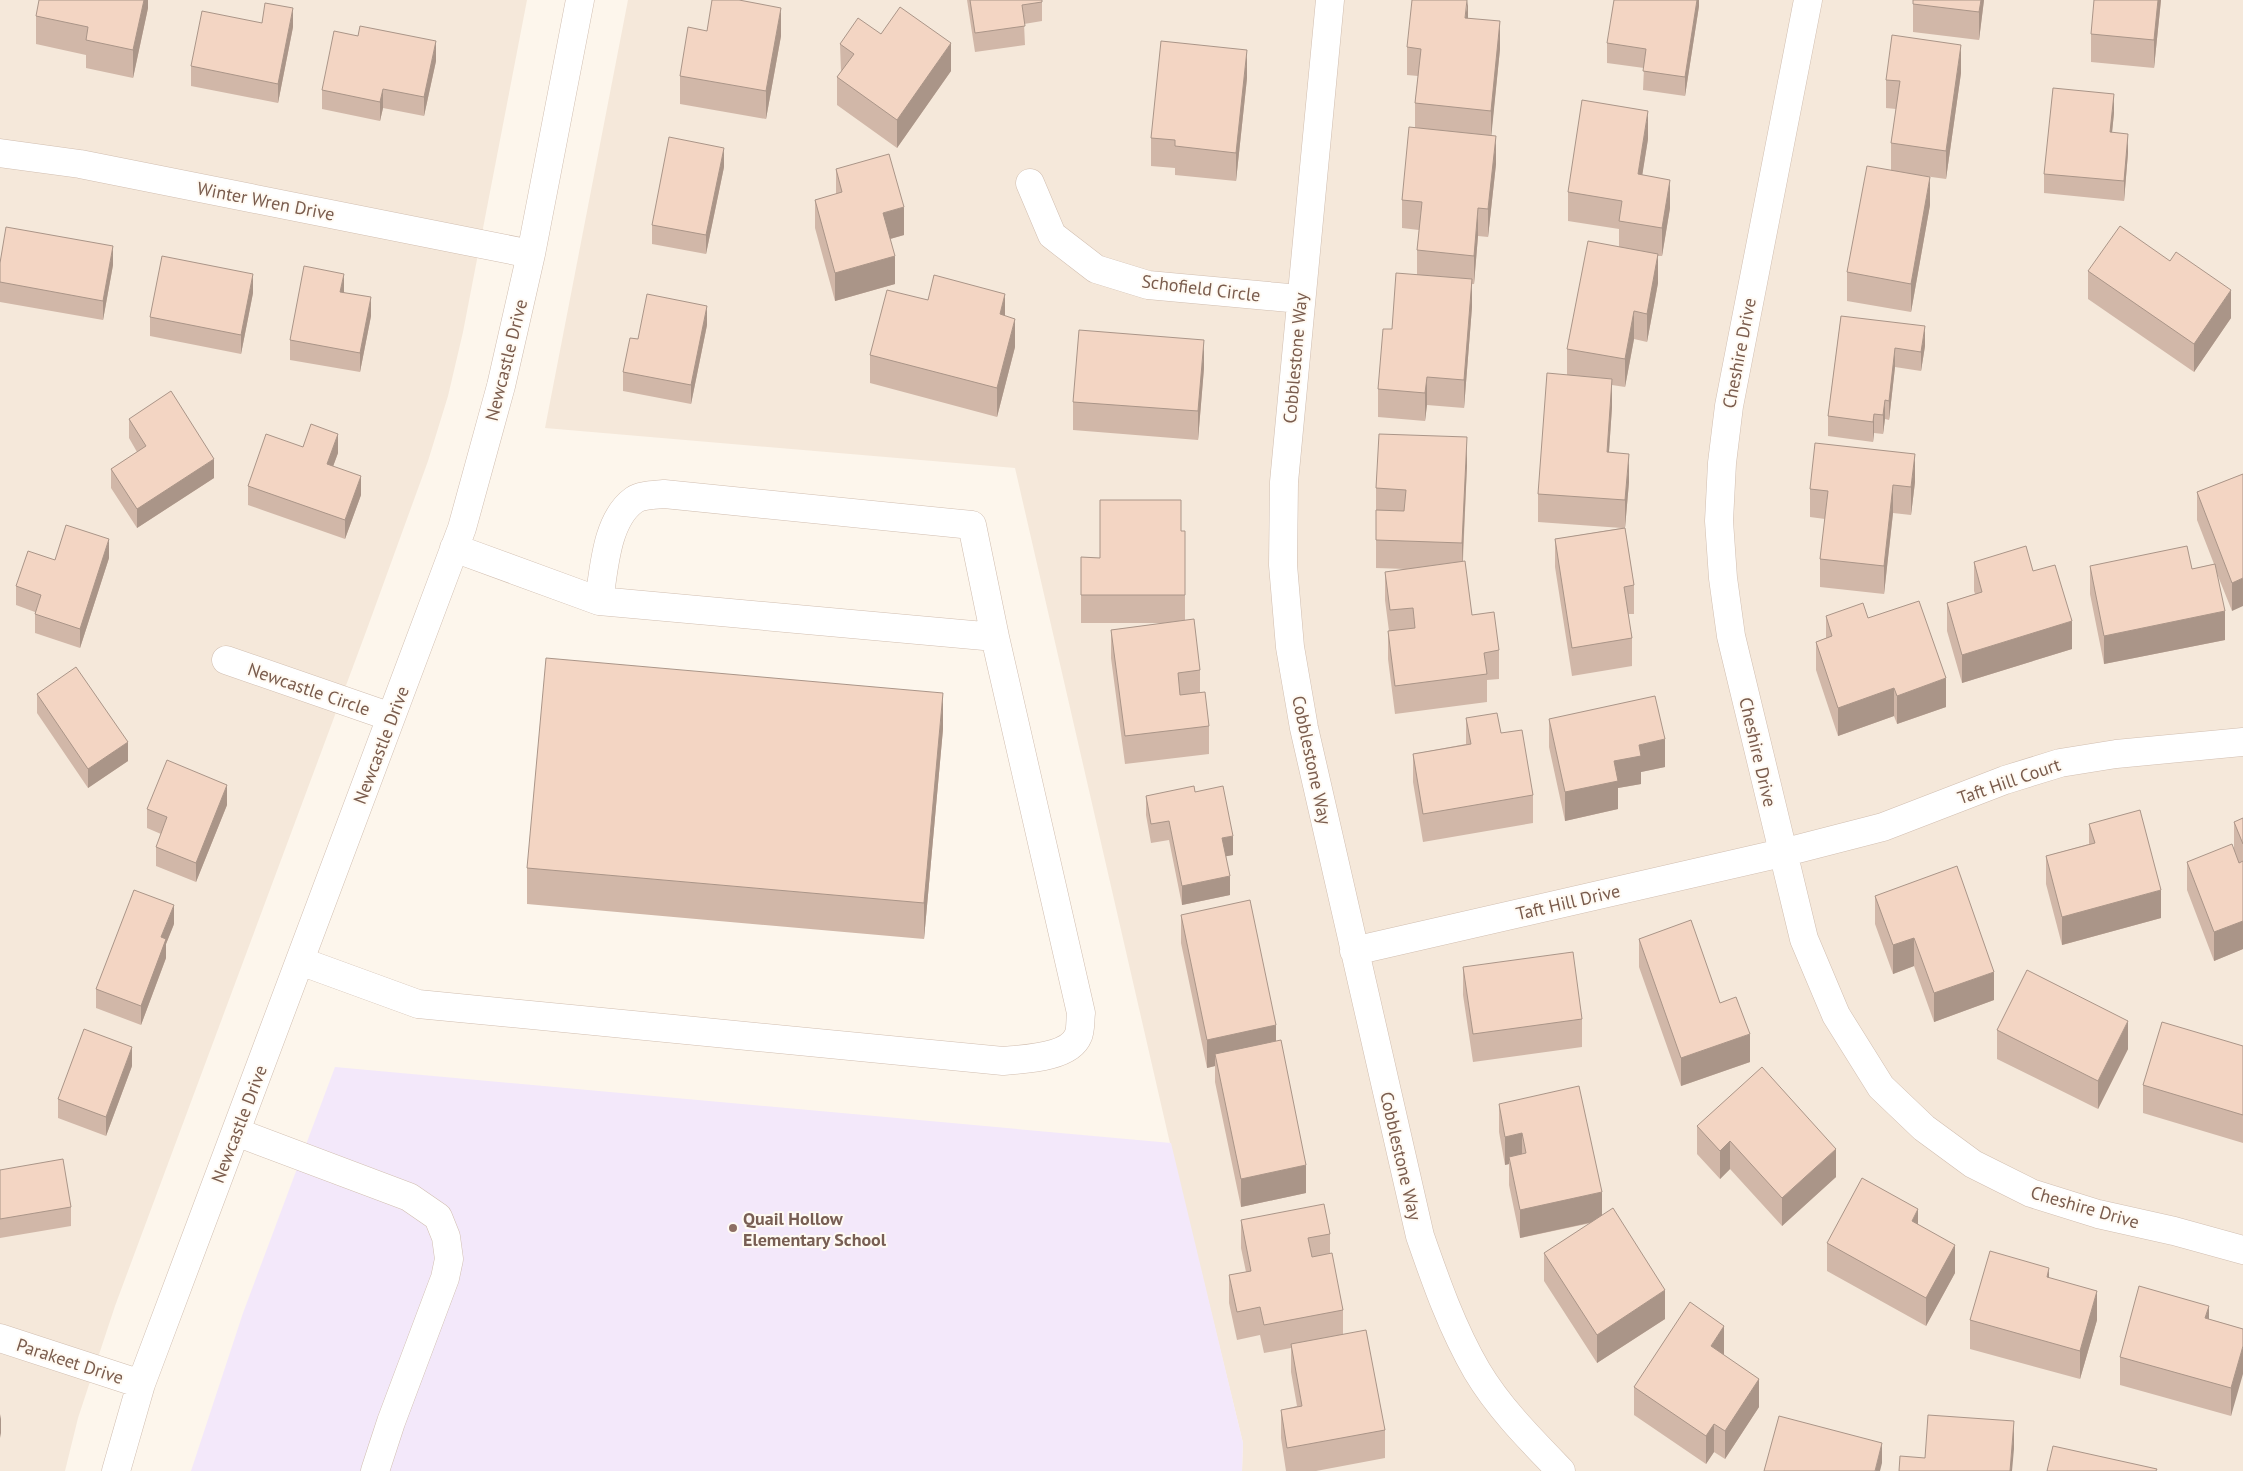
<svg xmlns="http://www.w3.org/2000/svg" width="2243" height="1471" font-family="'PT Sans',sans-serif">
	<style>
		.residential { fill: #f5e8da }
		.education { fill: #f3e8fa }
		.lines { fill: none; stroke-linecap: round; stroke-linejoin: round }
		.minor-casing { stroke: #d1beb0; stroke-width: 29 }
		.minor { stroke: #fff; stroke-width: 28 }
		.wall { fill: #d1b7a8 }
		.shaded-wall { fill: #aa9588 }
		.building { fill: #f3d5c3; stroke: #aa9588 }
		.education-dot { fill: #8d6e63; stroke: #fffaf3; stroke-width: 2 }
		.labels { text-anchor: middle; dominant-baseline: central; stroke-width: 4; stroke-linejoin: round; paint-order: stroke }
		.street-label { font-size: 18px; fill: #7a5c4d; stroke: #fffaf3 }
		.education-label { font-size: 18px; font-weight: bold; fill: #785e54; stroke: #fffaf3; text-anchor: start }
	</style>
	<rect width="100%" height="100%" fill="#fdf6ec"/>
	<path class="residential" d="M0,0H527L463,332L448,396L428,461L367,629L115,1306L78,1418L65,1471H0Z
		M628,0H2243V1471H1242L1243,1443L1169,1139L1015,468L545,428Z"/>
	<path class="education" d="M335,1067L1171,1143L1243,1443L1242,1471H191L243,1313Z"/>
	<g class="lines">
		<g class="minor-casing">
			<path id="minor" d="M1330,0L1284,482L1283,565L1290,647L1304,728L1420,1236C1436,1282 1452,1328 1477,1371C1499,1408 1531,1440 1561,1471
				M1808,0L1729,406L1722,463L1719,521L1723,578L1731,636L1804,939L1836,1015L1881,1087L1924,1128L1973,1164L2031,1193L2098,1214L2174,1231L2243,1250
				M0,153L80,164L531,254
				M1030,183L1052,235L1096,269L1148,285L1300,299
				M599,601C604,570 606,520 634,500C641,495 655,495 664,494L972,525L995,637
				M226,660L391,717
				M1354,951L1782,853L1883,827L2005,780L2060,763L2116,754L2243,742
				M300,961L418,1004L1003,1061C1023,1059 1069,1058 1078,1036C1081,1030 1080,1020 1081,1013L995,637L599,601L454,548
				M236,1132L409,1197L438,1217L446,1237L449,1259L445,1278L391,1422L375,1471
				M0,1338L141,1384
				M116,1471L141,1384L462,528L501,386L531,254L580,0"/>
		</g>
		<use href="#minor" class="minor"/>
	</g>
	<path class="wall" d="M148,0V8L133,78L86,68V55L36,44V16Z
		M967,0H1042V21L1024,24L1025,45L975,52Z
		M1699,0V6L1685,96L1643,90L1644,68L1607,63V43Z
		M1984,0L1979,40L1913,32V4Z
		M2161,0L2154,68L2091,62V34Z
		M1468,18L1500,49L1491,135L1496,164L1488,237L1478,236L1474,284H1472V307L1464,408L1427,405L1425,421L1378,417V389L1392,329L1417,274V250L1419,230L1402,228V200L1415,127V103L1418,76L1407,75V47Z
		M293,27L278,103L191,86V66Z
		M707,31L781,36L766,119L680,104V76Z
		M881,34L951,71L897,148L837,105V77L841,72L840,44Z
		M436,61L424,116L383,108L380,121L322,109V90Z
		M1961,73L1946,179L1910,174L1930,205L1911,312L1847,301V272L1891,170V143L1896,109L1886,108V80Z
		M1247,78L1236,181L1175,175V168L1151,166V138Z
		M2114,113L2112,132L2128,153L2124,201L2044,193V174Z
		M1648,139L1642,175L1670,208L1662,256H1658V283L1647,342L1634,339L1625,387L1612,385V407L1609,452L1629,482L1625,528L1634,585V614H1628L1632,638V666L1572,676L1555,567V539L1622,528L1538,522V494L1567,375V349L1619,247V229L1568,221V192Z
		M724,167L706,254L652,244V225Z
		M836,169L904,235L890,239L895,284L835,301L815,228V200L836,194Z
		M2170,261L2231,318L2194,372L2088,299V271Z
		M0,263L113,265L103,320L0,302Z
		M344,292L371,316L360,372L290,360V340Z
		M253,293L241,354L150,336V317Z
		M928,300L1005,316L1015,347L997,417L870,383V355Z
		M1841,316L1925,346L1921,371L1895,367L1889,420L1885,419L1883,434L1874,433L1873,442L1828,436V416Z
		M707,325L691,404L623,391V372Z
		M1204,368L1198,440L1073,430V402Z
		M129,419L214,478L137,528L111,488V469L137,452L129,438Z
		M303,447L338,453L333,466L361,495L345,539L248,505V486Z
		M1467,465L1463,561L1472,615L1499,650V679L1487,680V702L1395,714L1388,659V631H1389L1385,600V572L1406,569L1376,568V488Z
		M2243,474L2232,611L2216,571L2225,640L2104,664L2090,594V566L2192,569L2214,564L2197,520V492Z
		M1915,482L1911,515L1893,513L1884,594L1820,587V559L1825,519L1810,517V489Z
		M1181,531H1185V621L1200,670V693L1209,726V754L1125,764L1111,658V630L1165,623H1081V557L1100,558Z
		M109,558L80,648L35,633V612L16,605V586L55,560Z
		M1974,562L2033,571L2072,649L1962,683L1947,631V603L1975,594L1974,591Z
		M1826,616L1868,618L1946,707L1897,724L1894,716L1838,736L1816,670V642L1826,638Z
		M37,694L128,761L88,788L37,713Z
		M1466,718L1501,733L1533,795V823L1423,842L1413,782V754L1466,744Z
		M1549,719L1665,767L1641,772V784L1618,788V809L1565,821L1549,747Z
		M943,729L924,939L527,904V868Z
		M1195,792L1233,855L1226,856L1230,895L1182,905L1169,840L1151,843L1146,815V796Z
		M227,805L196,882L156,866V847L161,834L147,828V809Z
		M2243,818V949L2214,961L2187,890V862L2234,850V822Z
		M2089,824L2161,918L2062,945L2046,884V856L2089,844Z
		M1875,896L1994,1000L1934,1022L1914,966L1893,974L1875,924Z
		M1181,915L1276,1041L1306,1193L1241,1207L1215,1082V1066L1207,1068L1181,943Z
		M174,924L166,944V958L141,1025L96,1008V989Z
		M1639,939L1720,1003L1750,1062L1681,1086L1639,967Z
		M1463,967L1582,1019V1047L1473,1062L1463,995Z
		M1997,1030L2128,1049L2098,1109L1997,1059Z
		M2243,1046V1143L2143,1113V1085Z
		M132,1066L106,1136L58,1118V1099Z
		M1499,1104L1602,1215L1665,1319L1597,1363L1544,1281V1253L1591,1223L1520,1238L1509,1185V1164L1505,1165L1499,1132Z
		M1697,1126L1836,1177L1782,1226L1730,1169L1720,1179L1697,1154Z
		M0,1170L71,1207V1226L0,1238Z
		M1241,1220L1330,1234V1253L1343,1310V1334L1385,1430V1458L1316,1471H1286L1281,1438V1410L1297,1406L1291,1372V1348L1264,1353L1260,1335L1237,1340L1229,1303V1275L1246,1272L1241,1248Z
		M1918,1225L1955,1273L1926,1326L1827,1271V1243Z
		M2049,1278L2097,1320L2080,1379L1970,1349V1320Z
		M2209,1319L2243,1329L2231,1416L2120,1385V1357Z
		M1724,1354V1355L1759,1407L1725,1459L1714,1452L1706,1464L1634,1415V1387Z"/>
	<path class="shaded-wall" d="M144,0H148V8L133,78V50Z
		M1468,0V25L1465,18Z
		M1697,0H1699V6L1685,96V77Z
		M1981,0H1984L1979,40V12Z
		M2158,0H2161L2154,68V40Z
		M293,8V27L278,103V84Z
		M781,8V36L766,119V91Z
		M1500,21V49L1491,139V111Z
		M436,41V61L424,116V97Z
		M951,43V71L897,148V120Z
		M1961,45V73L1946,179V151Z
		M1247,50V78L1236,181V153Z
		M383,89V108L380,121V102Z
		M2114,94V113L2110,152V132Z
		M1648,111V139L1638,202V174Z
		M2128,134V153L2124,201V181Z
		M1496,136V164L1488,237V209Z
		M724,148V167L706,254V235Z
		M1930,177V205L1911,312V284Z
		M1670,180V208L1662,256V228Z
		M904,207V235L883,241V213Z
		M1478,208V236L1474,284V256Z
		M113,246V265L103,320V301Z
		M1658,254V283L1647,342V314Z
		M895,256V284L835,301V273Z
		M253,274V293L241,354V335Z
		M344,274V293L340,292Z
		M1472,279V307L1464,408V380Z
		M2231,290V318L2194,372V344Z
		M1005,294V322L1000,314Z
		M371,297V316L360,372V353Z
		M707,306V325L691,404V385Z
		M1634,311V339L1625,387V359Z
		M1015,319V347L997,417V388Z
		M1925,326V346L1921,371V352Z
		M1204,340V368L1198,440V411Z
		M1895,348V367L1889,420V401Z
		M1427,377V405L1425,421V393Z
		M1612,379V407L1607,480V452Z
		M1885,400V419L1883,434V415Z
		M1874,414V433L1873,442V422Z
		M338,434V453L327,483V464Z
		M1467,437V465L1462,571V543Z
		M1629,454V482L1625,528V500Z
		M1915,454V482L1911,515V487Z
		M214,459V478L137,528V509Z
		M361,476V495L345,539V520Z
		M1893,485V513L1884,594V566Z
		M109,539V558L80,648V629Z
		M2243,578V606L2232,611V583Z
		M2225,611V640L2104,664V636Z
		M2072,621V649L1962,683V655Z
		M1946,678V707L1897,724V696Z
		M1894,688V716L1838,736V708Z
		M943,693V729L924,939V903Z
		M1665,739V767L1641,772V784L1618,788V809L1565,821V792L1639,745Z
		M128,742V761L88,788V769Z
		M227,785V805L196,882V863Z
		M1233,836V855L1222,857V838Z
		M1230,876V895L1182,905V886Z
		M2161,890V918L2062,945V917Z
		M174,905V924L166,944V958L141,1025V1006L161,937Z
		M2243,921V949L2214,961V932Z
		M1914,938V966L1893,974V945Z
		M1994,972V1000L1934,1022V993Z
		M2128,1021V1049L2098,1109V1081Z
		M1276,1025V1053L1215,1054V1066L1207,1068V1040Z
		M1750,1034V1062L1681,1086V1058Z
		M132,1047V1066L106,1136V1117Z
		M1522,1133V1161L1509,1157V1164L1505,1165V1137Z
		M1730,1141V1169L1720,1179V1151Z
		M1836,1149V1177L1782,1226V1198Z
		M1306,1165V1193L1241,1207V1179Z
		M1602,1192V1220L1520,1238V1210Z
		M1918,1209V1237L1912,1221Z
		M1955,1245V1273L1926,1326V1298Z
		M2049,1268V1296L2047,1277Z
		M1665,1290V1319L1597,1363V1335Z
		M2097,1291V1320L2080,1379V1351Z
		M2209,1306V1334L2205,1318Z
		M1724,1326V1354L1711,1374V1346Z
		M2243,1346V1374L2231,1416V1388Z
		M1759,1379V1407L1725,1459V1431Z
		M1,1414V1433L0,1438V1419Z
		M2014,1421V1449L2012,1471H2010Z
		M1714,1424V1452L1706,1464V1436Z
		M1882,1443V1463L1880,1471H1875Z"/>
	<path class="building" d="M39,0H144L133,50L86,40L88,27L36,16Z
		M712,0H739L781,8L766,91L680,76L688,27L707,31Z
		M970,0H1042V2L1022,5L1025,26L975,33Z
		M1412,0H1467L1465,18L1500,21L1491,111L1415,103L1421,49L1407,47Z
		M1614,0H1697L1685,77L1643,71L1646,49L1607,43Z
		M1913,0H1981L1979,12L1913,4Z
		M2094,0H2158L2154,40L2091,34Z
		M265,3L293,8L278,84L191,66L202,11L262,23Z
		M900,7L951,43L897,120L837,77L854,54L840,44L858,18L881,34Z
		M360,26L436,41L424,97L383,89L380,102L322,90L334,31L358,36Z
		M1892,35L1961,45L1946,151L1891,143L1900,81L1886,80Z
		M1161,41L1247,50L1236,153L1175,146V140L1151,138Z
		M2053,88L2114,94L2110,132L2128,134L2124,181L2044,174Z
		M1582,100L1648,111L1638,174L1670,180L1662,228L1619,221L1622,201L1568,192Z
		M1409,127L1496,136L1488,209L1478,208L1474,256L1417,250L1422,202L1402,200Z
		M669,137L724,148L706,235L652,225Z
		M889,154L904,207L883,213L895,256L835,273L815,200L842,192L836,169Z
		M1867,166L1930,177L1911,284L1847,272Z
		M2120,226L2170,261L2176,252L2231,290L2194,344L2088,271Z
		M6,227L113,246L103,301L0,282V263Z
		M1588,241L1658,254L1647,314L1634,311L1625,359L1567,349Z
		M162,256L253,274L241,335L150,317Z
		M304,266L344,274L340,292L371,297L360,353L290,340Z
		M1396,273L1472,279L1464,380L1427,377L1425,393L1378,389L1383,329H1392Z
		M934,275L1005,294L1000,314L1015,319L997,388L870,355L887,290L928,300Z
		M647,294L707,306L691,385L623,372L630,338L638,339Z
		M1841,316L1925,326L1921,352L1895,348L1889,401L1885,400L1883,415L1874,414L1873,422L1828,416Z
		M1079,330L1204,340L1198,411L1073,402Z
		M1547,373L1612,379L1607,452L1629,454L1625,500L1538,494Z
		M171,391L214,459L137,509L111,469L146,446L129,419Z
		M311,424L338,434L327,464L361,476L345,520L248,486L266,434L303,447Z
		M1379,434L1467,437L1462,543L1376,540V510L1404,511L1406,490L1376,488Z
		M1815,443L1915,454L1911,487L1893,485L1884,566L1820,559L1828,491L1810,489Z
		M2243,474V578L2232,583L2197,492Z
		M1100,500H1181V531H1185V595H1081V557L1100,558Z
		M66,525L109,539L80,629L35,614L41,595L16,586L28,551L55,560Z
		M1625,528L1634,585L1624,587L1632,638L1572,648L1555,539Z
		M2026,546L2033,571L2055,565L2072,621L1962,655L1947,603L1982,592L1974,562Z
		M2187,546L2192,569L2215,564L2225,611L2104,636L2090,566Z
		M1465,561L1472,615L1494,612L1499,650L1484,653L1487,674L1395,686L1388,631L1415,628L1413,608L1390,610L1385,572Z
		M1919,601L1946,678L1897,696L1894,688L1838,708L1816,642L1832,636L1826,616L1863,603L1868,618Z
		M1194,619L1200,670L1178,673L1180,695L1205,692L1209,726L1125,736L1111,630Z
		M546,658L943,693L924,903L527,868Z
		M76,667L128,742L88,769L37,694Z
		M1655,696L1665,739L1639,745L1641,756L1614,761L1618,781L1565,792L1549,719Z
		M1497,713L1501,733L1522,730L1533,795L1423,814L1413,754L1471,744L1466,718Z
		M167,760L227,785L196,863L156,847L167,817L147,809Z
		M1194,786L1195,792L1223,786L1233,836L1222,838L1230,876L1182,886L1169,821L1151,824L1146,796Z
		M2140,810L2161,890L2062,917L2046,856L2095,843L2089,824Z
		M2243,818V844L2234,822Z
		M2232,844L2239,863L2243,861V921L2214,932L2187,862Z
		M1957,866L1994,972L1934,993L1914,938L1893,945L1875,896Z
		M134,890L174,905L161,937L166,939L141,1006L96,989Z
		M1250,900L1276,1025L1207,1040L1181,915Z
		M1691,920L1720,1003L1736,997L1750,1034L1681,1058L1639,939Z
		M1573,952L1582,1019L1473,1034L1463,967Z
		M2027,970L2128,1021L2098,1081L1997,1030Z
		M2162,1022L2243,1046V1115L2143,1085Z
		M84,1029L132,1047L106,1117L58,1099Z
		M1281,1040L1306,1165L1241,1179L1215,1054Z
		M1762,1067L1836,1149L1782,1198L1730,1141L1720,1151L1697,1126Z
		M1579,1086L1602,1192L1520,1210L1509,1157L1526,1153L1522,1133L1505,1137L1499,1104Z
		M63,1159L71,1207L0,1219V1170Z
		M1862,1178L1918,1209L1912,1221L1955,1245L1926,1298L1827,1243Z
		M1324,1204L1330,1234L1308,1238L1312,1257L1332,1253L1343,1310L1264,1325L1260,1307L1237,1312L1229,1275L1251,1271L1241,1220Z
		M1613,1208L1665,1290L1597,1335L1544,1253Z
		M1990,1251L2049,1268L2047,1277L2097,1291L2080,1351L1970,1320Z
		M2139,1286L2209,1306L2205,1318L2243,1329V1346L2231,1388L2120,1357Z
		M1690,1302L1724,1326L1711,1346L1759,1379L1725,1431L1714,1424L1706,1436L1634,1387Z
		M1366,1330L1385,1430L1287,1448L1281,1410L1302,1406L1291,1344Z
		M1928,1415L2014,1421L2010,1471H1899L1900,1456L1925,1458Z
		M1779,1416L1882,1443L1875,1471H1764Z
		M2053,1446L2157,1469L2156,1471H2047Z"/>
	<circle class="education-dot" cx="733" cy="1228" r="5"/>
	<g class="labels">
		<g class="street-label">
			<text transform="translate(266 201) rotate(11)">Winter Wren Drive</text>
			<text transform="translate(1201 288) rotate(7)">Schofield Circle</text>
			<text transform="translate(1739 353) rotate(-79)">Cheshire Drive</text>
			<text transform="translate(1295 358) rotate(-85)">Cobblestone Way</text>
			<text transform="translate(506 360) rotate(-76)">Newcastle Drive</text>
			<text transform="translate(309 689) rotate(19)">Newcastle Circle</text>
			<text transform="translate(381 745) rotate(-69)">Newcastle Drive</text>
			<text transform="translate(1758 752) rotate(77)">Cheshire Drive</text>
			<text transform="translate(1312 760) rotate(78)">Cobblestone Way</text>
			<text transform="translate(2009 781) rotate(-19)">Taft Hill Court</text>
			<text transform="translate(1568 902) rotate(-13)">Taft Hill Drive</text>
			<text transform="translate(239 1124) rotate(-69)">Newcastle Drive</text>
			<text transform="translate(1401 1156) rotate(77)">Cobblestone Way</text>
			<text transform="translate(2085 1207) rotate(16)">Cheshire Drive</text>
			<text transform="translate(70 1361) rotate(18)">Parakeet Drive</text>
		</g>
		<g class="education-label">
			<text x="743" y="1218">Quail Hollow<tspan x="743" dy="21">Elementary School</tspan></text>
		</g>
	</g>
</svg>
